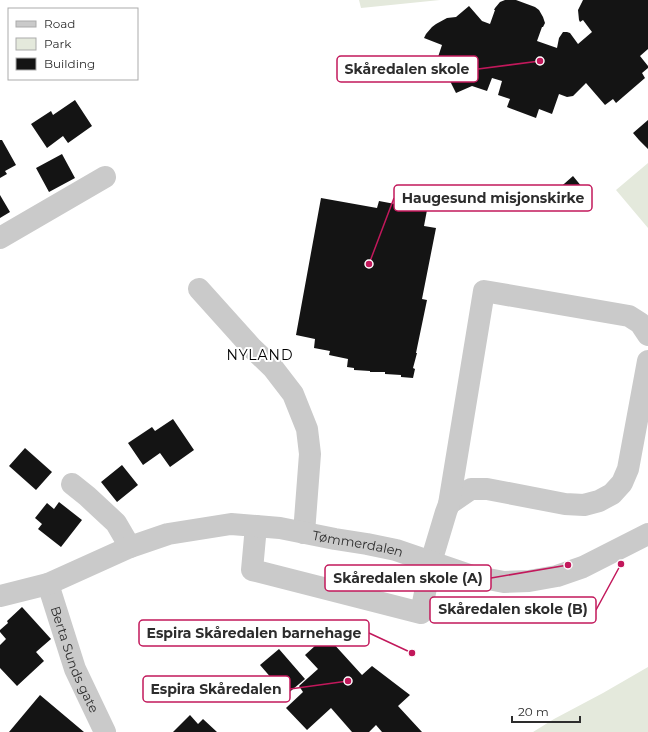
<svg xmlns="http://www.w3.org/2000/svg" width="648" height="732" font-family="Montserrat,sans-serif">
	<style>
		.green { fill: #e4e9dc }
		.building { fill: #141414 }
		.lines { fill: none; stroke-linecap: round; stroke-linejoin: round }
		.minor { stroke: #cacaca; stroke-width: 22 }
		.labels { text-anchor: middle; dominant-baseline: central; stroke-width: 4; stroke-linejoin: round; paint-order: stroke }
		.street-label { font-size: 13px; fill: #2d2d2d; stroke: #fff }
		.neighbourhood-label { font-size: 14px; letter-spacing: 1px; fill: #000; stroke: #fff }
		.leader { fill: none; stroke: #c2185b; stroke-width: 1.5 }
		.callout-dot { fill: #c2185b; stroke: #fff; stroke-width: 1.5 }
		.callout { fill: #fff; stroke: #c2185b; stroke-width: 1.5 }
		.callout-label { font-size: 14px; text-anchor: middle; font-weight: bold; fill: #2d2d2d }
	</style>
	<rect width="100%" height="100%" fill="#fff"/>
	<path class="green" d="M359,0H440L361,8Z
		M648,163V228L616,190Z
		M648,667V732H533L554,719L603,693Z"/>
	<path class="building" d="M505,0H516L535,7L539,10L543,17L545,23L543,27H542L537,41L557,48L559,38L563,32H567L570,33L578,44L592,32L583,20L580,22L579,20L578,10L583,0H648V49L640,56L648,66V68L642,73L645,78L616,103L613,99L605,105L586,83L573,96L567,97L559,94L552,114L539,109L536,118L507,107L510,99L498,95L502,81L492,78L487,91L472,86L456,93L448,77L433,72L442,45L424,38L426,34L432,27L436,24L447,18L456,17L469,6L482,21L490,24L495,10H494L495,8L500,2Z
		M75,100L92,126L68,143L63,136L47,148L31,124L51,111L53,115Z
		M648,120V149L639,140L633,133Z
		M0,140H2L16,165L5,171L7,174L0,178Z
		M62,154L75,178L49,192L36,168Z
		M573,176L582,187L566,202L556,191Z
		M0,195L10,212L0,218Z
		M321,198L377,208L379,201L427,210L424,226L436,228L422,299L427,300L416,353H417L413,368L415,369L413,378L401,377V375L385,374V372H370V371L354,370V368L347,367L348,359L329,355L330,351L314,348L315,339L296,335Z
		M173,419L194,450L170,467L160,453L143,465L128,443L152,427L155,431Z
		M25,448L52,472L36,490L9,466Z
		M122,465L138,485L117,502L101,482Z
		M59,502L82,520L61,547L38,529L42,524L35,518L47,503L54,509Z
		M22,607L51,639L36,652L44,661L17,686L0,668V645L6,639L0,632V630L8,623L7,621Z
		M322,631L362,675L372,666L410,695L398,706L422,732H382L376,725L369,732H352L331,708L307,730L286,708L303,692L299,686L318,669L305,655L316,645L312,641Z
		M279,649L305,679L286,695L260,665Z
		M40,695L84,732H9Z
		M190,715L198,724L203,719L217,732H173Z"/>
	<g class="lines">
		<g class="minor">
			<path d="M0,238L105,177"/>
			<path d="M199,289L252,348L273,368L293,394L307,429L310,454L304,533"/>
			<path d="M72,484L87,496L116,523L130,547"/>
			<path d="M449,504L471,489H487L565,504L584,505L599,501L612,494L622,483L628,469L648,361"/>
			<path d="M256,526L252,570L421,613L431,562L446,512L449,504L484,291L629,316L640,323L648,335"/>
			<path id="s1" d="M48,584L75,669L105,732"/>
			<path id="s2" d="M0,596L48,584L130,547L168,534L231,524L280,528L335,539L367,544L396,550L472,576L504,582L529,581L557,576L583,567L648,534"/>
		</g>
	</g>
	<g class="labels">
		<g class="street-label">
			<text stroke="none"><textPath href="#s2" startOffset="372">Tømmerdalen</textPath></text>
			<text stroke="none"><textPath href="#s1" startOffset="80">Berta Sunds gate</textPath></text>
		</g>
		<g class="neighbourhood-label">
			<text x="260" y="355">NYLAND</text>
		</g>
	</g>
	<path class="leader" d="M540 61L478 69M369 264L394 198M568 565L491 578M621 564L596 610M412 653L369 633M348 681L290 689"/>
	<g class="callout-dot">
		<circle cx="540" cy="61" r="4"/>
		<circle cx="369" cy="264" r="4"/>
		<circle cx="568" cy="565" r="4"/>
		<circle cx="621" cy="564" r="4"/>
		<circle cx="412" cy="653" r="4"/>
		<circle cx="348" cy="681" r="4"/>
	</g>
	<g class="callout">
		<rect x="337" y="56" width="141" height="26" rx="4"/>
		<rect x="394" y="185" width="198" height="26" rx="4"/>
		<rect x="325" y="565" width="166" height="26" rx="4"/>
		<rect x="430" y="597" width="166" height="26" rx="4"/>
		<rect x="139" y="620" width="230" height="26" rx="4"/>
		<rect x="143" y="676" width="147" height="26" rx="4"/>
	</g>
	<g class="callout-label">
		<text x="407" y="74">Skåredalen skole</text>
		<text x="493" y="203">Haugesund misjonskirke</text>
		<text x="408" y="583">Skåredalen skole (A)</text>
		<text x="513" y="614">Skåredalen skole (B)</text>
		<text x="254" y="638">Espira Skåredalen barnehage</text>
		<text x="216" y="694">Espira Skåredalen</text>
	</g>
	<rect x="8" y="8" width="130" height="72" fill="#ffffff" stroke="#ababab"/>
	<rect x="16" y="21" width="20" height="6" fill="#cacaca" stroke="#ababab"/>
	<text x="44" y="28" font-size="12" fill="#2d2d2d">Road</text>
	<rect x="16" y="38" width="20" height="12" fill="#e4e9dc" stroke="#ababab"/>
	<text x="44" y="48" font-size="12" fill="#2d2d2d">Park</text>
	<rect x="16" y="58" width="20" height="12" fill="#141414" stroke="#ababab"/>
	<text x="44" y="68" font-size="12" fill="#2d2d2d">Building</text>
	<path d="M512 716v6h68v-6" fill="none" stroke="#2d2d2d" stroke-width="2"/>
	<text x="518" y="716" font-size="12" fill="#2d2d2d" stroke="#ffffff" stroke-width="3" paint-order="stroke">20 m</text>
</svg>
